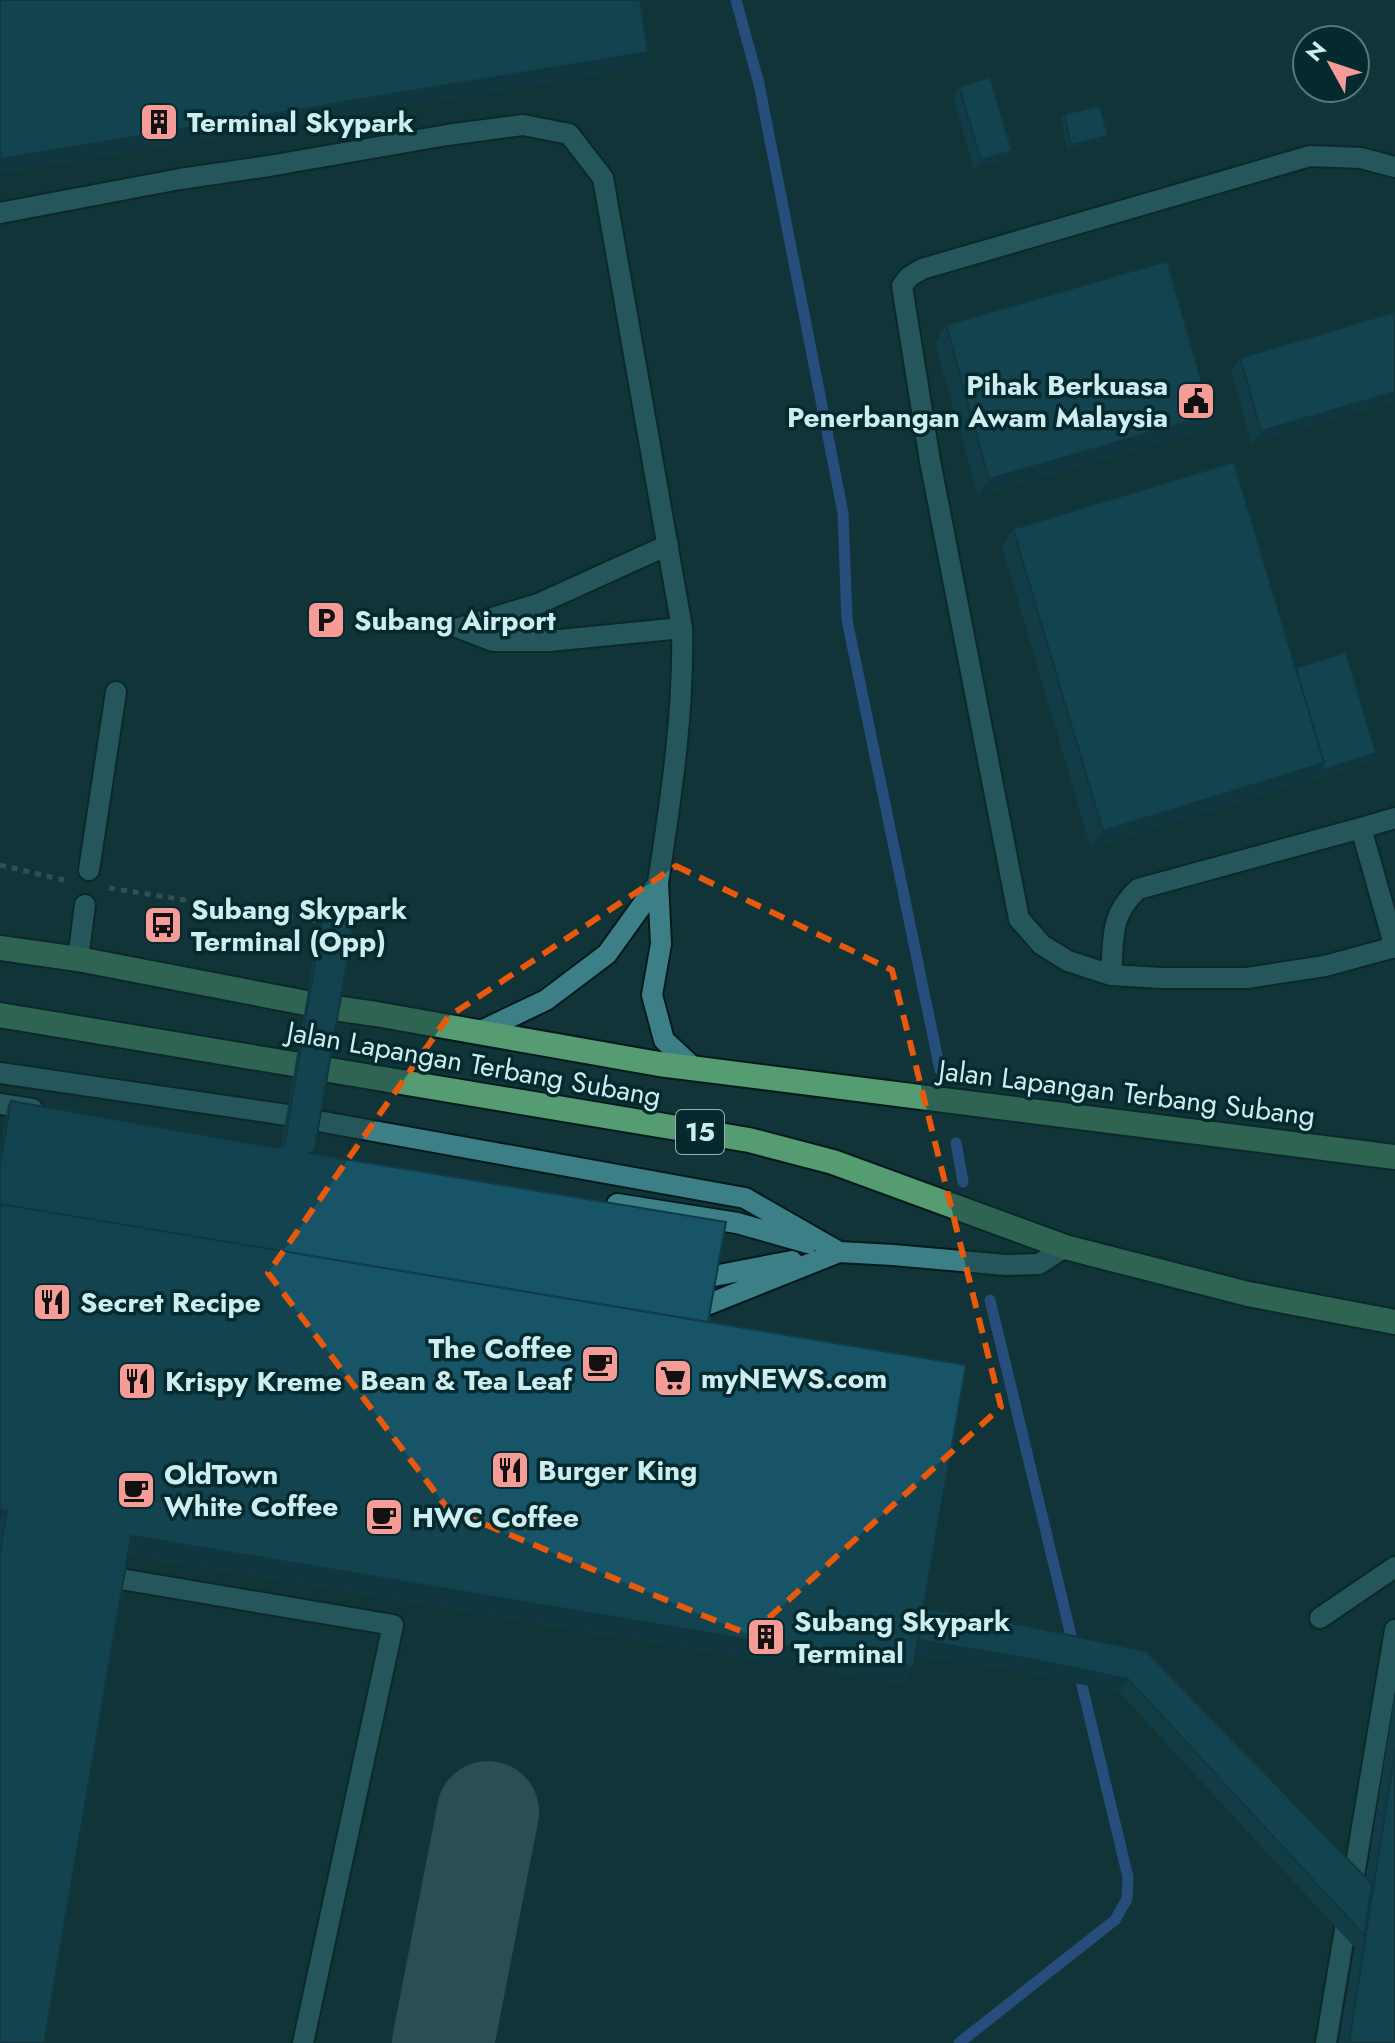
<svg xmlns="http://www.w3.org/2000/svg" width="1395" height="2043" font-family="Jost,sans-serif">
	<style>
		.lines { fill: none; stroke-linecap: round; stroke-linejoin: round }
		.stream { stroke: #406cce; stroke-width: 11 }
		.taxiway { stroke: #4c6e72; stroke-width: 102 }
		.lane-casing { stroke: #051a1c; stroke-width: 24 }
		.primary-casing { stroke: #051a1c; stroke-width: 28 }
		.path { stroke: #517377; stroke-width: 5; stroke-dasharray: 6 6; stroke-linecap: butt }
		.lane { stroke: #3c7f86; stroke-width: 20 }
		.primary { stroke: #559c72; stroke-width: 24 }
		.wall { fill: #144859 }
		.shaded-wall { fill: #103b49 }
		.building { fill: #175468; stroke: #103b49; stroke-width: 2 }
		.marked { fill: none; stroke: #e8590c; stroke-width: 6; stroke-dasharray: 16 10; stroke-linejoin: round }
		.labels { text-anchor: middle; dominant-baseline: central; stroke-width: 7; stroke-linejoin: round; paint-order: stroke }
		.shield { fill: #052a2e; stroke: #91b2b6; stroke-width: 2 }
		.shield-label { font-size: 26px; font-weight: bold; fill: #cdedf1 }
		.poi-label { font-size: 28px; font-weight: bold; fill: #cdedf1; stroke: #052a2e; text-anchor: start }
		.street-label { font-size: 28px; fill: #cdedf1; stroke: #052a2e }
	</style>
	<rect width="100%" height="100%" fill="#113438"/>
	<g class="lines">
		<path class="stream" d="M736,0L759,84L843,513L847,620L940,1070
			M956,1143L963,1182
			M990,1300L1074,1648
			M959,2043L1115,1920L1127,1899L1128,1877L1079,1673"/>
		<path class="taxiway" d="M443,2043L488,1812"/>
		<g class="lane-casing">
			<path id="lane" d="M1395,167L1361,158L1310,156L922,269L909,277L902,286L930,461L1019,919L1042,945L1068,961L1111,975L1162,978H1247L1325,966L1395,947
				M0,213L180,179L269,166L447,135L523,125L569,134L603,178L682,628C684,715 671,797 658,883
				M459,628L493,641H549L682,628
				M459,628L538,604L668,545
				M1395,818L1361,828L1395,948
				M89,870L116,692
				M78,959L85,905
				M1111,975C1114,938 1109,916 1138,889L1361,828
				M479,1032L546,1000L607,954L658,883L661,944L652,995L664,1040L694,1068
				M0,1073L287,1115
				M0,1104L32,1109
				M318,1121L745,1198L839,1252L893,1255L1006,1265L1039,1264L1065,1247
				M617,1204L737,1223L808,1243
				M714,1276L792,1261
				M709,1304L839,1252
				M115,1578L393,1625L303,2043
				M1320,1618L1395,1567
				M1326,2043L1395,1630"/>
		</g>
		<g class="primary-casing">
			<path id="primary" d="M0,948L78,959L327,1007L376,1014L659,1064L1395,1157
				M0,1015L749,1140L833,1162L1065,1247L1248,1294L1395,1322"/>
		</g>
		<path class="path" d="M0,865L64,880
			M109,888L325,922"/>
		<use href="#lane" class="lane"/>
		<use href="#primary" class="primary"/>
	</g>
	<path class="wall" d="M959,87L1006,160L974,169L953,96Z
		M1064,114L1108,136L1104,140L1068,150L1061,119Z
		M1395,312L1252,444L1231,371L1240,358Z
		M946,325L1199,432L978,496L935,342Z
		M1013,529L1296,668L1370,762L1091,848L1002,546Z
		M323,916L313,1154L708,1322L923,1608L1146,1651L1366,1878L1395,1694V2043H1339L1355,1948L1119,1692L1011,1670L915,1655L913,1667L901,1684L128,1555L0,2043V1150L8,1105L11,1101L277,1148L281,1147L320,921Z"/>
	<path class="shaded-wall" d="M648,52L636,69L0,174V159Z
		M1108,136L1104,140L1068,150L1071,145Z
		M1012,151L1006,160L974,169L981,160Z
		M1395,392V402L1252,444L1261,431Z
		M1211,415L1199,432L978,496L989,479Z
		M1376,753L1370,762L1091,848L1103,831L1324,763Z
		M0,1509L7,1511L0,1521Z
		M131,1536L913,1667L901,1684L120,1553Z
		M916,1640L1020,1657L1128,1679L1119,1692L1011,1670L906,1653Z"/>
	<path class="building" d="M0,0H640L648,52L0,159Z
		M990,77L1012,151L981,160L959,87Z
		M1100,106L1108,136L1071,145L1064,114Z
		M1167,261L1211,415L989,479L946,325Z
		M1395,312V392L1261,431L1240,358Z
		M1234,462L1324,763L1103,831L1013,529Z
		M1346,652L1376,753L1319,771L1324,763L1296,668Z
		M323,916L354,922L314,1152L308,1153L726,1222L708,1322L0,1204V1164L11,1101L277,1148L284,1147Z
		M0,1204L966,1365L913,1667L131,1536L44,2043H0V1552L7,1511L0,1509Z
		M923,1608L1011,1623L1146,1651L1372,1884L1364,1935L1128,1679L1020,1657L918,1640Z
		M1395,1751V2043H1349Z"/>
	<path d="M0 0H1395V2043H0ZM676,866L892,970L1001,1407L750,1635L448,1509L268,1273L448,1017Z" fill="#113438" fill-opacity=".55" fill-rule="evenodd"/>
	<path class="marked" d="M676,866L892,970L1001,1407L750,1635L448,1509L268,1273L448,1017Z"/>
	<defs>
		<g id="building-square" transform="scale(2)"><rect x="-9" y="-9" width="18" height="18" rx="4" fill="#f59c96" stroke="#052a2e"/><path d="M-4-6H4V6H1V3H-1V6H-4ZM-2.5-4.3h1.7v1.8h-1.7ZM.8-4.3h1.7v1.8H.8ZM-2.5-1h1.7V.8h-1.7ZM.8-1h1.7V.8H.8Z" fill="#111"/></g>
		<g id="civic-square" transform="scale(2)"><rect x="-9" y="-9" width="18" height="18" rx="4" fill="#f59c96" stroke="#052a2e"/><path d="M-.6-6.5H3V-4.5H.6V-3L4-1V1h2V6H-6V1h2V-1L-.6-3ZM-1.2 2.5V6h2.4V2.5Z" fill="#111"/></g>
		<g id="parking-square" transform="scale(2)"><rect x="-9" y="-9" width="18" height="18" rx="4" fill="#f59c96" stroke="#052a2e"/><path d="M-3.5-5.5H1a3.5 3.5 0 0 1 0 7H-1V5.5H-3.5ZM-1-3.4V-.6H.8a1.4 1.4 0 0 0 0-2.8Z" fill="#111"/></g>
		<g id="bus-square" transform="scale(2)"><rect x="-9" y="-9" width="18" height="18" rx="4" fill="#f59c96" stroke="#052a2e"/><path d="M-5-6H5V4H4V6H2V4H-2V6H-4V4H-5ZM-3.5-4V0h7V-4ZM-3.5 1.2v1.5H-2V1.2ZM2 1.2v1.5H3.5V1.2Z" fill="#111"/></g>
		<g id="restaurant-square" transform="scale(2)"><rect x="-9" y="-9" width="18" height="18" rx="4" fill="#f59c96" stroke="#052a2e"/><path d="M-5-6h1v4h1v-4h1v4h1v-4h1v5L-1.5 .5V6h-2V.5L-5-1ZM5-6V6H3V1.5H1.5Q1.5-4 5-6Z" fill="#111"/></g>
		<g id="cafe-square" transform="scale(2)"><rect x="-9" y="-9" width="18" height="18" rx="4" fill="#f59c96" stroke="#052a2e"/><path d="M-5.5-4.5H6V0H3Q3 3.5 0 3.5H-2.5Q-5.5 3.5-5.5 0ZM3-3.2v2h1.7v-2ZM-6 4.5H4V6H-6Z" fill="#111"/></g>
		<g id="supermarket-square" transform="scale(2)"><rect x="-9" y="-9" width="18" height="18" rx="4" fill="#f59c96" stroke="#052a2e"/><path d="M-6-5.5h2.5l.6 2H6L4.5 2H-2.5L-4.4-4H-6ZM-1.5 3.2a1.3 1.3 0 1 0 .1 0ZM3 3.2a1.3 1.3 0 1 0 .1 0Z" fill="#111"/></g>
	</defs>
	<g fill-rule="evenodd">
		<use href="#building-square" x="159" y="122"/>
		<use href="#civic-square" x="1196" y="401"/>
		<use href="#parking-square" x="326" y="620"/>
		<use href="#bus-square" x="163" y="925"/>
		<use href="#restaurant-square" x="52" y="1302"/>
		<use href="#cafe-square" x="600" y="1364"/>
		<use href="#supermarket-square" x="673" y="1378"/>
		<use href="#restaurant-square" x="137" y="1381"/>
		<use href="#restaurant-square" x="510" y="1470"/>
		<use href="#cafe-square" x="136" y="1490"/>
		<use href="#cafe-square" x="384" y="1517"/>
		<use href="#building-square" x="766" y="1637"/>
	</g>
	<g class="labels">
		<rect class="shield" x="676" y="1110" width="48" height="44" rx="6"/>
		<g class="shield-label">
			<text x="700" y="1132">15</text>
		</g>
		<g class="poi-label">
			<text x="187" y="122">Terminal Skypark</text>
			<text x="1168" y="385" text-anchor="end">Pihak Berkuasa<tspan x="1168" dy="32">Penerbangan Awam Malaysia</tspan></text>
			<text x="354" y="620">Subang Airport</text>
			<text x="191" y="909">Subang Skypark<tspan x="191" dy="32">Terminal (Opp)</tspan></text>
			<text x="80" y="1302">Secret Recipe</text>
			<text x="572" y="1348" text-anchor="end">The Coffee<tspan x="572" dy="32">Bean &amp; Tea Leaf</tspan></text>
			<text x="701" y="1378">myNEWS.com</text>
			<text x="165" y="1381">Krispy Kreme</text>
			<text x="538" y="1470">Burger King</text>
			<text x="164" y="1474">OldTown<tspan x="164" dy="32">White Coffee</tspan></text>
			<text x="412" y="1517">HWC Coffee</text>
			<text x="794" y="1621">Subang Skypark<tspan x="794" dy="32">Terminal</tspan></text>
		</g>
		<g class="street-label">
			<text transform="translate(474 1064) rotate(10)">Jalan Lapangan Terbang Subang</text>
			<text transform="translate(1127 1093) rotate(7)">Jalan Lapangan Terbang Subang</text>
		</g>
	</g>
	<g transform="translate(1331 64) rotate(310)"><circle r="38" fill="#052a2e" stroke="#55787c" stroke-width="2"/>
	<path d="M0-6L14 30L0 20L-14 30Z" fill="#f59c96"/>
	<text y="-12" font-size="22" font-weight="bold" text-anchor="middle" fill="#cdedf1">N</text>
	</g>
</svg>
